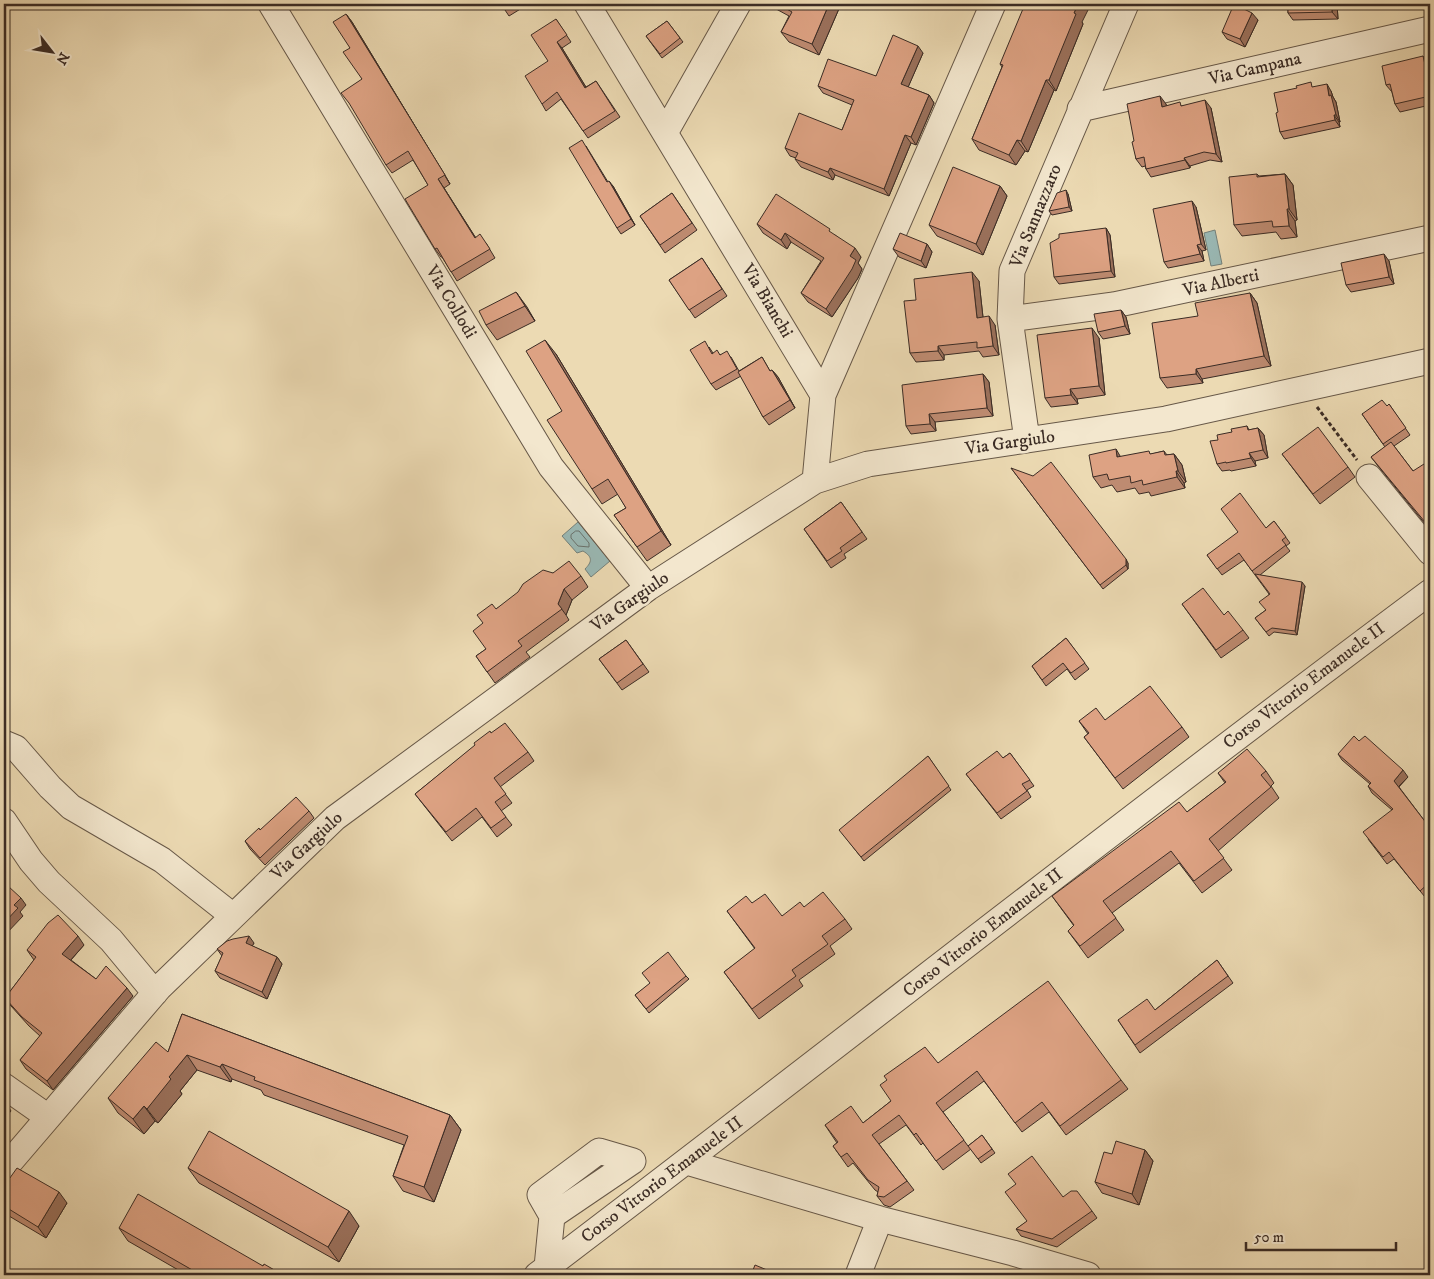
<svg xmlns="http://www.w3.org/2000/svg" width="1434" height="1279" font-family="'IM FELL DW Pica',serif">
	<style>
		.water { fill: #9ab9b5; stroke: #74817b }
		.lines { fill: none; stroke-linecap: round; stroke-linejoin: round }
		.shore { stroke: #6a726d; stroke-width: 1 }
		.minor-casing { stroke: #675848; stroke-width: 27 }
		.path { stroke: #3b2c25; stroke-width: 3; stroke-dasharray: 4 2.5; stroke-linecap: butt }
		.minor { stroke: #f3e7ce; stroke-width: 25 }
		.wall { fill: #be8b71; stroke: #3b2c25 }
		.shaded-wall { fill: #9b715c; stroke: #3b2c25 }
		.building { fill: #dda283; stroke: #3b2c25 }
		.labels { text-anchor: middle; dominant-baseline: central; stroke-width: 5; stroke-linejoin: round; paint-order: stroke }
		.street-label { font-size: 18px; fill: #3b2c25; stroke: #f3e7ce }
	</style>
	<rect width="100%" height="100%" fill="#ecdab3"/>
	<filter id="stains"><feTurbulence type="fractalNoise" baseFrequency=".004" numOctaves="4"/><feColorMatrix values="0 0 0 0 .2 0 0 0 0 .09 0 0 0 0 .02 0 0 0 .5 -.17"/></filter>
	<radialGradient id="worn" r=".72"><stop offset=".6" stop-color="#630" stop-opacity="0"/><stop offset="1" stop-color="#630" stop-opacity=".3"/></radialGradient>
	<path class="water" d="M1215,230L1222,264L1211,266L1204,233Z
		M578,522L610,561L591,577L585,569C592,562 593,557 583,551L577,553L562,536Z"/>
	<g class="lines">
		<path class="shore" d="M576,531H579L589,543V547L578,546L571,538V535Z"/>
		<g class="minor-casing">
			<path id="minor" d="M271,4L551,467L648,588
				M587,4L823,395L815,481
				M1080,109L1430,29
				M665,133L738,4
				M1010,319L1114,305L1430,238
				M823,395L993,4
				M1027,440L1010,319L1012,271L1126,4
				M1369,477L1430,552
				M4,743L16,748L50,787L71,807L162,860L233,916
				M4,821L31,861L49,882L111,940L155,993
				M4,1086L48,1117
				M687,1162L880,1219L1013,1253L1088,1275
				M4,1169L159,988L335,818L648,588L815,481L868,464L1166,419L1430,361
				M547,1267L552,1216L633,1161L599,1151L540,1195L552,1216
				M537,1275C835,1049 1129,816 1430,592
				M858,1275L880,1219"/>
		</g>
		<path class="path" d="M1317,407L1357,460"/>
		<use href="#minor" class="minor"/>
	</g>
	<path class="wall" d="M493,4H500L495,7Z
		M501,4H520L522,8L509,16Z
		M767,4H841L819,55L789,42L781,32L789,16Z
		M1288,4H1337L1338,19L1293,20L1288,13Z
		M346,14L352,22L450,184L444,188L475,237L486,243L495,258L457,281L442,257H441L435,249L428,185L413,160L392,173L386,165L362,79L350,48Z
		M556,19L571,42L562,48L586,87L596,81L620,117L588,138L561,99L546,111L542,104L548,61Z
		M1258,20L1245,47L1227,39L1222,32Z
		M667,21L683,42L662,58L646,36Z
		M1082,22L1083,24L1056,91L1054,90L1028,152L1025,151L1016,165L979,150L972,139L1002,67L1000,64Z
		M923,53L908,87L929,95L934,103L916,145L911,143L889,196L835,175L833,180L801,167L795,159L796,158L790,156L785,148L842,130L852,105L823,93L818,86L876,76Z
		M1423,56L1429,63L1430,71V105L1400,112L1395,104L1392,92L1386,85Z
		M1314,87L1331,91L1333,97L1336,102L1340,122H1339L1340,127L1284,139L1280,132L1278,112Z
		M1166,104V106H1183L1211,108L1222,162L1210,160L1190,166V168L1151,177L1146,169L1145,166L1142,167L1136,159L1134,141Z
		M586,146L608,182L613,186L635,225L621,234L617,228Z
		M1257,174L1259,176L1285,174L1293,185L1297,220L1295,221L1297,237L1281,239L1276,232L1242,236L1234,225Z
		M1000,186L1007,196L983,255L937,236L929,225Z
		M672,193L697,230L665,253L640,216Z
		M1068,194L1072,211L1052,215L1049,211Z
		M1196,207L1206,250L1202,251L1204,261L1168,268L1164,262Z
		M757,224L835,235L861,257L858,263L862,269L858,278L832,317L808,302L801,293L821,261L791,242L787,249L763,233Z
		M1106,228L1110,235L1115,277L1059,284L1054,277Z
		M927,244L932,252L926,268L899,257L893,249Z
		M702,258L727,296L695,318L669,280Z
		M1389,261L1394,284L1351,292L1346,285Z
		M979,281L983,317L995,325L999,355L983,357L979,351L944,355V360L916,362L910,353L916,300Z
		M516,292L535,321L497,340L486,325Z
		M1250,293L1257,303L1271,366L1202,379L1203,383L1167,388L1160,378L1198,316Z
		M1121,310L1126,317L1130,334L1103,339L1098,332Z
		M1099,338L1105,395L1077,399L1078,404L1051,407L1045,398Z
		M709,347L713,353L731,357L739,371L762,357L770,371L772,370L778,377L795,408L769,425L763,417L741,376L716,390L711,384Z
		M556,354L671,545L647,561L614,515L626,508L618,494L602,504L592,489Z
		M983,374L989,382L993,416L935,422L936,431L911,434L906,426Z
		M1389,404L1410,435L1394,446L1413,471L1430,472V530L1378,466L1371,457L1385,447L1362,414L1387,406Z
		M1247,426L1249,430L1258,428L1264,435L1268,458L1255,461L1256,466L1231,471L1230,470L1222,471L1217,464L1218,440L1232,432Z
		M1164,451L1167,455L1174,454L1182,465L1186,482L1184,483L1185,488L1151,496L1149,492L1139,494L1135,488L1117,492L1112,485L1101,488L1093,477L1121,457L1152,454Z
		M1282,454L1348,467L1355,477L1320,504Z
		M1011,468L1128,563V569L1103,589Z
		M841,502L867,539L844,554L846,558L831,568L804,529Z
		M1274,521L1290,543L1286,546L1290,551L1260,575L1305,586L1297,635L1274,632L1269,636L1255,618L1266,610L1269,594L1244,560L1222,575L1207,555L1266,528Z
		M553,573L581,576L588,587L572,600L566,615L569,620L526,652L530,657L495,683L476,656L486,649L483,623L496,609Z
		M1182,604L1224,615L1243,630L1249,638L1221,658Z
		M1066,638L1089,669L1075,680L1067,669L1046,686L1032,666Z
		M626,640L649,672L622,690L599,659Z
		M1105,720L1182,727L1189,737L1123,789L1084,737L1088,734L1079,721Z
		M491,733L528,752L534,761L500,787L512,803L501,811L512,825L497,837L482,817L452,841L415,794Z
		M1359,741L1408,777L1399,787L1430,828V893L1425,897L1394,859L1387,864L1368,839L1392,810L1372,793L1368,786L1370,784L1342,760L1338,754Z
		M1010,753L1034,786L1027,790L1031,797L1001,819L966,774L1003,758Z
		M928,756L951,790L864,861L842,833Z
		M1266,771L1274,783L1271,786L1279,798L1218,851L1232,870L1202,893L1179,863L1112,913L1124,930L1088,958L1068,931L1074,926L1052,896L1187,812L1225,783L1218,773Z
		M309,811L314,818L265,865L250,849L245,841L260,830Z
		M752,903L782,916L804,907L845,919L852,929L830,946L835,954L799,980L803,986L759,1019L724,972L755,949L727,911Z
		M254,943L252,946L277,957L282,964L267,999L220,978L215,971L222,956L217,949Z
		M84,945L71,960L96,979L133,996L53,1090L26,1069L20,1060L40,1036L29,1026L11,1006L5,998L34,960L27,950Z
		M1217,960L1233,983L1140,1053L1118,1020L1155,1010Z
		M686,976L689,979L649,1013L635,995L650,984Z
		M182,1014L450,1115L461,1130L434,1202L403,1191L393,1176L404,1145L264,1095L261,1090L232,1079L231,1082L197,1070L180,1091L182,1094L158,1123L155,1121L144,1134L118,1113L108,1098L168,1052Z
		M938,1063L1121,1080L1128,1089L1066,1135L1049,1112L1022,1132L984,1081L943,1112L968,1146L982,1135L995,1153L981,1163L971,1149L943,1170L923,1143L921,1145L906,1125L879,1144L914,1190L890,1207L884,1205L877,1196L878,1192L875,1190L853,1163L848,1167L833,1146L837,1143L825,1125L863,1123L891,1101Z
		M1145,1150L1153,1161L1139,1205L1102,1193L1095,1182L1112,1154Z
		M188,1168L359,1226L339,1262L199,1183Z
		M4,1179L7,1182L67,1203L46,1238L4,1213Z
		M1063,1197L1092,1211L1097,1218L1057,1247L1021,1236L1016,1229Z
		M119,1228L263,1266L283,1275H187L128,1241Z"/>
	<path class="shaded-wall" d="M829,4H841L819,55L812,44Z
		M1078,4H1091L1082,22L1083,24L1056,91L1049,80L1074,13Z
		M1332,4H1337L1338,19L1332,12Z
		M1252,13L1258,20L1245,47L1240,39Z
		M346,14L352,22L450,184L445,175Z
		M557,42L562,48L590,94L585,88Z
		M918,46L923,53L906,92L901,84Z
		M1423,56L1429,63L1430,71V87Z
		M1046,80L1054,90L1028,152L1021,141Z
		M1327,84L1331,91L1333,97L1336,102L1340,122L1336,115L1329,96Z
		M929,95L934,103L916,145L911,137Z
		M1160,96L1166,104L1168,114L1162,107Z
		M1205,100L1211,108L1222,162L1216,154Z
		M1334,115L1339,122L1340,127L1335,120Z
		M905,135L911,143L889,196L884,189Z
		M1017,140L1025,151L1016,165L1009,155Z
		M1184,158L1190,166V168L1185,160Z
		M830,168L835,175L833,180L828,172Z
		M1285,174L1293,185L1297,220L1289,209Z
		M438,179L444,188L481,246L475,238Z
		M609,181L613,186L635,225L631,219Z
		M1000,186L1007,196L983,255L976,244Z
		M1066,190L1068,194L1072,211L1069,207Z
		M1192,201L1196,207L1206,250L1201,244Z
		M1287,209L1295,221L1297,237L1289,226Z
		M1106,228L1110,235L1115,277L1111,271Z
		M785,233L791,242L787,249L781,240Z
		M927,244L932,252L926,268L921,261Z
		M1197,245L1202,251L1204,261L1200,254Z
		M855,248L861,257L858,263L862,269L858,278L832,317L826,309L850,256Z
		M1384,254L1389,261L1394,284L1389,277Z
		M972,272L979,281L984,327L977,318Z
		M516,292L527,307L535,321L525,306Z
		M1250,293L1257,303L1271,366L1264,356Z
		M1121,310L1126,317L1130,334L1125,326Z
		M989,316L995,325L999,355L993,346Z
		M1092,328L1099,338L1105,395L1099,386Z
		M545,340L556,354L671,545L661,531Z
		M938,346L944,355V360L938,351Z
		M1196,369L1202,379L1203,383L1196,374Z
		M772,370L778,377L795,408L790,400Z
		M983,374L989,382L993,416L987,408Z
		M1070,389L1077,399L1078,404L1071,395Z
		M929,414L935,422L936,431L930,424Z
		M1258,428L1264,435L1268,458L1263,450Z
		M1116,449L1123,461L1117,457Z
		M1249,453L1255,461L1256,466L1251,458Z
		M1174,454L1182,465L1186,482L1178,471Z
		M1176,471L1184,483L1185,488L1177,477Z
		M1126,559L1128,563V569L1126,565Z
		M1302,582L1305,586L1297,635L1295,631Z
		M564,589L572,600L566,615L558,604Z
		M1403,770L1408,777L1398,787L1394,781Z
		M21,898L26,905L20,912L23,916L4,936V923L14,905Z
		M78,936L84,945L68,963L62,954Z
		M249,936L254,943L250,950L246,943Z
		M277,957L282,964L267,999L262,992Z
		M127,988L133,996L53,1090L47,1081Z
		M187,1055L197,1070L180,1091L182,1094L158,1123L147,1109L169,1077Z
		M222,1064L232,1079L231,1082L220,1067Z
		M4,1100L11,1111L4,1119Z
		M144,1106L155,1121L144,1134L133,1119Z
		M450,1115L461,1130L434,1202L424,1187Z
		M4,1120L7,1125L4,1129Z
		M1145,1150L1153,1161L1139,1205L1132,1194Z
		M59,1192L67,1203L46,1238L38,1227Z
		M349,1211L359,1226L339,1262L328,1247Z"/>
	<path class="building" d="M501,4H510L504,8Z
		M778,4H829L812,44L781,32L792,12Z
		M1025,4H1078L1074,13L1076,14L1049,80H1046L1021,141L1017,140L1009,155L972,139L1003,65L1000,64Z
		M1234,4L1252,13L1240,39L1222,32Z
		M1288,4H1332V12L1288,13Z
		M346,14L445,175L438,179L475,238L480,234L490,249L451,272L437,248L435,249L405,199L428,185L408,151L386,165L349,103L341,93L362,79L343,52L350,48L333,22Z
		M556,19L567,35L557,42L585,88L596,81L615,111L583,131L557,92L542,104L525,76L548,61L531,35Z
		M667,21L680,38L660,54L646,36Z
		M893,35L918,46L901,84L929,95L911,137L905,135L884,189L830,168L828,172L795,159L798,153L785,148L799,113L842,130L854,100L818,86L828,59L876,76Z
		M1423,56L1430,87V96L1395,104L1390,84L1386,85L1382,66Z
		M1311,82L1312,87L1327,84L1329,96L1331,95L1336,115H1334L1335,120L1280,132L1276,113L1278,112L1274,93L1297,88L1296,86Z
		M1160,96L1162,107L1180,102L1181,106L1205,100L1216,154L1204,152L1184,158L1185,160L1146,169L1144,157L1136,159L1132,142L1134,141L1127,104Z
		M582,140L607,182L609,181L631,219L617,228L569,148Z
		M953,167L1000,186L976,244L929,225Z
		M1257,174V177L1285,174L1289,209H1287L1289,226L1273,227L1272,221L1234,225L1229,177Z
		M1066,190L1069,207L1049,211L1057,193Z
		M672,193L692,223L660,245L640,216Z
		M776,194L830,229L829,231L855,248L850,256L856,260L852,269L826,309L801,293L824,258L785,233L781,240L757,224Z
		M1192,201L1201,244L1197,245L1200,254L1164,262L1153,209Z
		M1106,228L1111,271L1054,277L1050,243L1059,238V234Z
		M900,233L927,244L921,261L893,249Z
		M1384,254L1389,277L1346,285L1341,263Z
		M702,258L722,289L689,310L669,280Z
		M972,272L977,318L989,316L993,346L977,348V342L938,346V351L910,353L904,301L916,300L914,279Z
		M516,292L525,306L486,325L479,311Z
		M1250,293L1264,356L1196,369V374L1160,378L1152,323L1198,316L1195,303Z
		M1121,310L1125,326L1098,332L1094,314Z
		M1092,328L1099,386L1070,389L1071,395L1045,398L1037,335Z
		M545,340L661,531L637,547L614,515L626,508L608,479L592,489L547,420L562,411L526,351Z
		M705,341L712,354L717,350L720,355L727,351L737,369L711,384L690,350Z
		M762,357L770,371L772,370L790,400L763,417L738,372Z
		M983,374L987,408L929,414L930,424L906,426L902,385Z
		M1382,400L1387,406L1389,404L1406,428L1383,444L1362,414Z
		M1247,426L1248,430L1258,428L1263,450L1249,453L1251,458L1226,463V462L1217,464L1210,441L1218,440L1217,435L1232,432L1231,429Z
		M1318,427L1348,467L1313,494L1282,454Z
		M1391,442L1413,471L1424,464L1430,472V528L1371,457Z
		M1116,449L1117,457L1149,451L1150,454L1164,451L1165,455L1174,454L1178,471H1176L1177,477L1143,485L1142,480L1131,483L1130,476L1109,480L1107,474L1093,477L1089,455Z
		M1051,462L1126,559V565L1100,585L1011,468L1033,476Z
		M1240,493L1266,528L1274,521L1286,537L1282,540L1286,545L1252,571L1239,553L1217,569L1207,555L1238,532L1221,509Z
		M841,502L862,532L840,548L842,551L827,561L804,529Z
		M569,561L581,576L564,589L558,604L562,609L518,641L522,646L487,672L476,656L486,649L473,631L483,623L477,615L492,604L496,609L518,592L523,584L543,570L553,573Z
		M1255,574L1302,582L1295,631L1272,628L1266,632L1255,618L1266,610L1259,602L1270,594Z
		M1203,588L1224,615L1228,611L1243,630L1216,650L1182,604Z
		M1066,638L1085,663L1071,673L1063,663L1042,680L1032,666Z
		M626,640L643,664L617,683L599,659Z
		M1150,686L1182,727L1115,778L1084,737L1089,733L1079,721L1096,708L1105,720Z
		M505,723L528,752L494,778L506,794L495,802L506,817L491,828L476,808L446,832L415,794L475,745L474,743L490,731L491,733Z
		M1354,736L1359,741L1365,736L1403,770L1394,781L1430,828V882L1420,891L1389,852L1383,857L1363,832L1393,809L1368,786L1371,783L1338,754Z
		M1247,749L1266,771L1261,775L1271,787L1209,839L1224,858L1194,881L1171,851L1103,901L1116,918L1080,946L1068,931L1074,925L1052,896L1179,802L1187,812L1226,782L1218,773Z
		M997,751L1003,758L1010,753L1030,780L1022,784L1027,791L997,813L966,774Z
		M928,756L949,786L861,857L839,830Z
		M296,797L309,811L260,858L245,841L259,828L260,830Z
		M8,886L21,898L14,905L18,908L4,923V890Z
		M823,892L845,919L822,936L828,944L792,970L796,976L752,1009L724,972L755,948L727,911L746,896L752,903L765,894L782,916L800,902L804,907Z
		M58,915L78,936L62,954L96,979L106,966L127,988L47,1081L20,1060L42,1033L22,1017L5,998L36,957L27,950L48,923Z
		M249,936L246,943L277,957L262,992L215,971L223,953L217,949L227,941L233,939Z
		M668,952L686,976L646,1009L635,995L650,983L642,973Z
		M1217,960L1228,976L1135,1045L1118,1020L1147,999L1155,1010Z
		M1048,981L1121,1080L1060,1126L1042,1102L1015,1123L977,1071L936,1103L964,1140L936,1161L916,1133L914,1135L899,1115L872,1135L907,1181L884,1197L877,1196L879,1187L868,1180L847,1153L841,1157L833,1146L838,1142L825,1125L851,1106L863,1123L891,1101L880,1085L887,1080L884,1076L925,1047L938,1063Z
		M182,1014L450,1115L424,1187L393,1176L408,1136L254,1080L255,1077L222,1064L220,1067L187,1055L169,1077L171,1079L147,1109L144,1106L133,1119L108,1098L156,1042L168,1052Z
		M209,1131L349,1211L328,1247L188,1168Z
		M982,1135L992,1149L978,1159L968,1146Z
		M1116,1141L1145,1150L1132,1194L1095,1182L1104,1152L1112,1154Z
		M1032,1156L1063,1197L1071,1191H1077L1092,1211L1052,1239L1016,1229L1027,1221L1005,1192L1016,1184L1008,1174Z
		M17,1168L59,1192L38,1227L4,1206V1179L7,1182Z
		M138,1194L263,1266L264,1264L283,1275H201L119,1228Z
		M755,1265L779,1275H751Z"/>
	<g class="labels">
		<g class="street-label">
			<text transform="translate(1255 69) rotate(-13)">Via Campana</text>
			<text transform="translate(1036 216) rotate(-68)">Via Sannazzaro</text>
			<text transform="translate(1221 283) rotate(-12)">Via Alberti</text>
			<text transform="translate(767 301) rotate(59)">Via Bianchi</text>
			<text transform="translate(451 302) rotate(59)">Via Collodi</text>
			<text transform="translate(1010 443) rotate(-8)">Via Gargiulo</text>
			<text transform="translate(630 602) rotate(-35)">Via Gargiulo</text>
			<text transform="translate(1304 686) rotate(-37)">Corso Vittorio Emanuele II</text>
			<text transform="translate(307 846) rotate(-43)">Via Gargiulo</text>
			<text transform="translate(983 933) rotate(-38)">Corso Vittorio Emanuele II</text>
			<text transform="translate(662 1180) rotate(-37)">Corso Vittorio Emanuele II</text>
		</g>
	</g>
	<rect width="1434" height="1279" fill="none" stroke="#ecdab3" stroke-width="20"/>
	<rect x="5" y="5" width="1424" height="1269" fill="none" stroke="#3b2c25" stroke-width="2.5"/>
	<rect x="10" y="10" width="1414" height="1259" fill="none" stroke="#3b2c25"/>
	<g transform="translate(52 52) rotate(121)" stroke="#f3e7ce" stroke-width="4" paint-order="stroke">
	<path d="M0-4L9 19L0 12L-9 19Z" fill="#3b2c25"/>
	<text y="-8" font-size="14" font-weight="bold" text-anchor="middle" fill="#3b2c25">N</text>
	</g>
	<path d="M1246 1242v8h150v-8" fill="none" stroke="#3b2c25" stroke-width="2.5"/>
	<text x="1254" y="1242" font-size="15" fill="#3b2c25" stroke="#f3e7ce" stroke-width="4" paint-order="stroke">50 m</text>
	<rect width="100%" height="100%" filter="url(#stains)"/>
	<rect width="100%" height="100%" fill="url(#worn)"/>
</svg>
